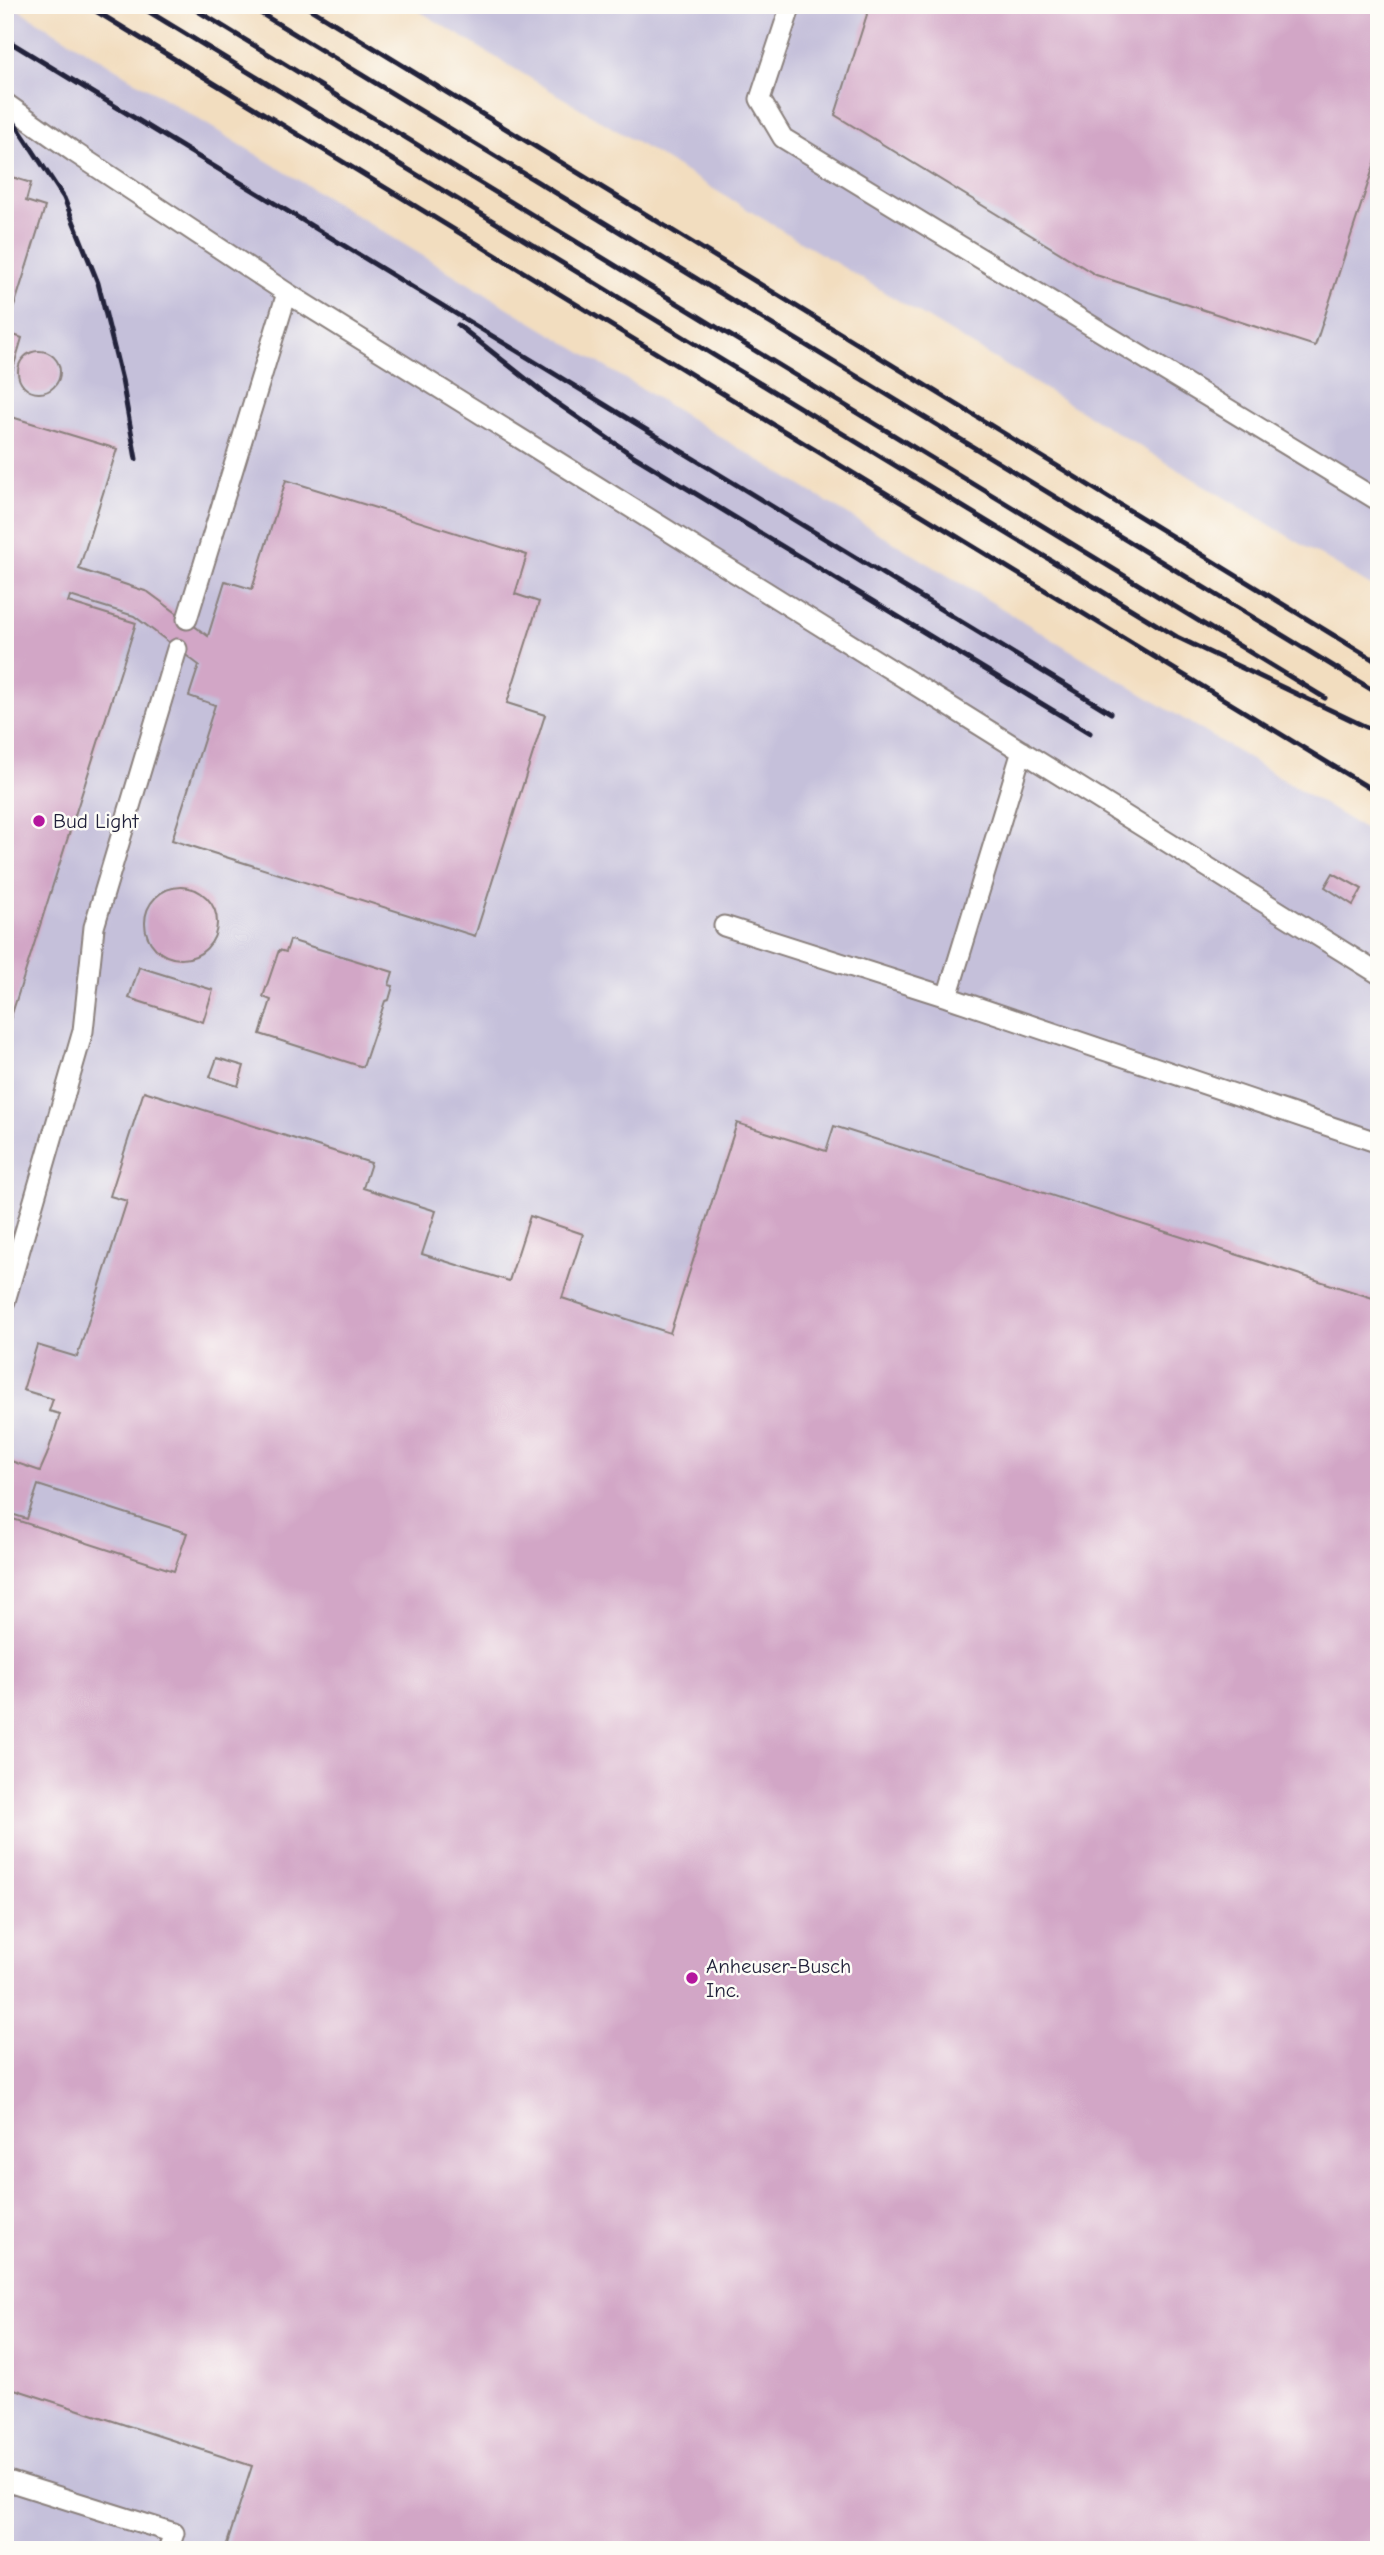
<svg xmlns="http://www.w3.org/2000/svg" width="1384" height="2555" font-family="'Comic Neue',sans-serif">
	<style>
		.industrial { fill: #c5c0da }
		.building { fill: #d2a6c6 }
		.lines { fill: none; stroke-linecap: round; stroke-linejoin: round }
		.lane-casing { stroke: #8a807d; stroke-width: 23 }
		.lane { stroke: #fff; stroke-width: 19 }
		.rail { stroke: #22223b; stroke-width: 5 }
		.poi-dot { fill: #b5179e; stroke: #fdfcf7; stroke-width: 2.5 }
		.labels { text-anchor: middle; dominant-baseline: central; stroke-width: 5; stroke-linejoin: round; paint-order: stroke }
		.poi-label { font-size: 21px; fill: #22223b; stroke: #fdfcf7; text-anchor: start }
	</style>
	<rect width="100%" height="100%" fill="#fdfcf7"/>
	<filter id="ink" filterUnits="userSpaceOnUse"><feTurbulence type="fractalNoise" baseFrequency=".0143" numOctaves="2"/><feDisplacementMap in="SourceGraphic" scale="14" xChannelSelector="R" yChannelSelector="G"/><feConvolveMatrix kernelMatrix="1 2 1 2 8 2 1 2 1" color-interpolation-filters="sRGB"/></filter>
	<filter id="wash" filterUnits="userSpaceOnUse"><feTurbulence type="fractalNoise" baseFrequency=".00686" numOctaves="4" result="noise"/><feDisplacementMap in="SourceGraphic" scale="28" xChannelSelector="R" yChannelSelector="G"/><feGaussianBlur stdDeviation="1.57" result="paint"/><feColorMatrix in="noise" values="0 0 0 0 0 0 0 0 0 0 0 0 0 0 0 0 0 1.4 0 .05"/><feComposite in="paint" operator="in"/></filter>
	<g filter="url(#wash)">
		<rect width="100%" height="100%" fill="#f2ddbf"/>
		<path class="industrial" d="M5,5H11L1379,838V2550H5Z
			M409,5H1379V591Z"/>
		<g id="blocks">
			<path class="building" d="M870,5H1379V150L1315,346L1096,275L835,115Z
				M5,175L31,183L26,201L45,207L9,323L5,322Z
				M5,332L22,338L6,392L5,391Z
				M18 372a21 21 0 1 1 42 0a21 21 0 1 1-42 0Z
				M5,415L117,449L79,569L148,592L208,636L225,581L252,589L286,480L527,555L515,594L539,602L507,703L545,715L475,936L172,840L215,705L189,696L199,665L134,616L70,596L68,602L136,623L10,1020L5,1018Z
				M1333,873L1362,889L1353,905L1325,887Z
				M145 923a36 36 0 1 1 72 0a36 36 0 1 1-72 0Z
				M290,940L393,972L389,985L393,986L389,1000L385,1001L363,1067L260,1034L271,1000L263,997L279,950L286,952Z
				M139,967L213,990L203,1022L129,998Z
				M217,1058L244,1066L238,1086L210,1077Z
				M144,1091L371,1163L363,1188L436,1211L422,1254L509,1281L530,1216L583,1234L562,1298L670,1333L737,1123L826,1151L834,1126L1379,1300V2550H225L252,2466L5,2386V1533L10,1518L174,1571L187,1533L38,1485L27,1519L5,1512V1459L40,1471L47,1455L60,1414L49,1411L53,1399L23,1390L37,1345L77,1357L127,1201L110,1196Z"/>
		</g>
	</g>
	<g filter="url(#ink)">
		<use href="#blocks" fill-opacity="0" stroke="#8a807d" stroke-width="2"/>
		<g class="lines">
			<g class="lane-casing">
				<path id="lane" d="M791,5L760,99L783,138L1379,501
					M5,103L74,152L287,293L1379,974
					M187,619L287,293
					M724,926L947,997L1022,751
					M947,997L1379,1143
					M5,1301L83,1031L94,927L177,649
					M5,2480L174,2533L168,2550"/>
			</g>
			<use href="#lane" class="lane"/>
			<path class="rail" d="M86,5L1379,794
				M138,5L1177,637L1379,733
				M188,5L1325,698
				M247,5L1379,694
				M304,5L1379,663
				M5,39L1111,713
				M5,108L64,198L98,283L122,380L136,459
				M458,325L554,401L632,455L1090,733"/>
		</g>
	</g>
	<g class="poi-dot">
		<circle cx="39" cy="821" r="7"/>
		<circle cx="692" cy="1978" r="7"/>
	</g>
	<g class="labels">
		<g class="poi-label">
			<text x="53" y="821">Bud Light</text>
			<text x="706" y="1966">Anheuser-Busch<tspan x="706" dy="24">Inc.</tspan></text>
		</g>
	</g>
	<rect width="1384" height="2555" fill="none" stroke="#fdfcf7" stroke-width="28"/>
</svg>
